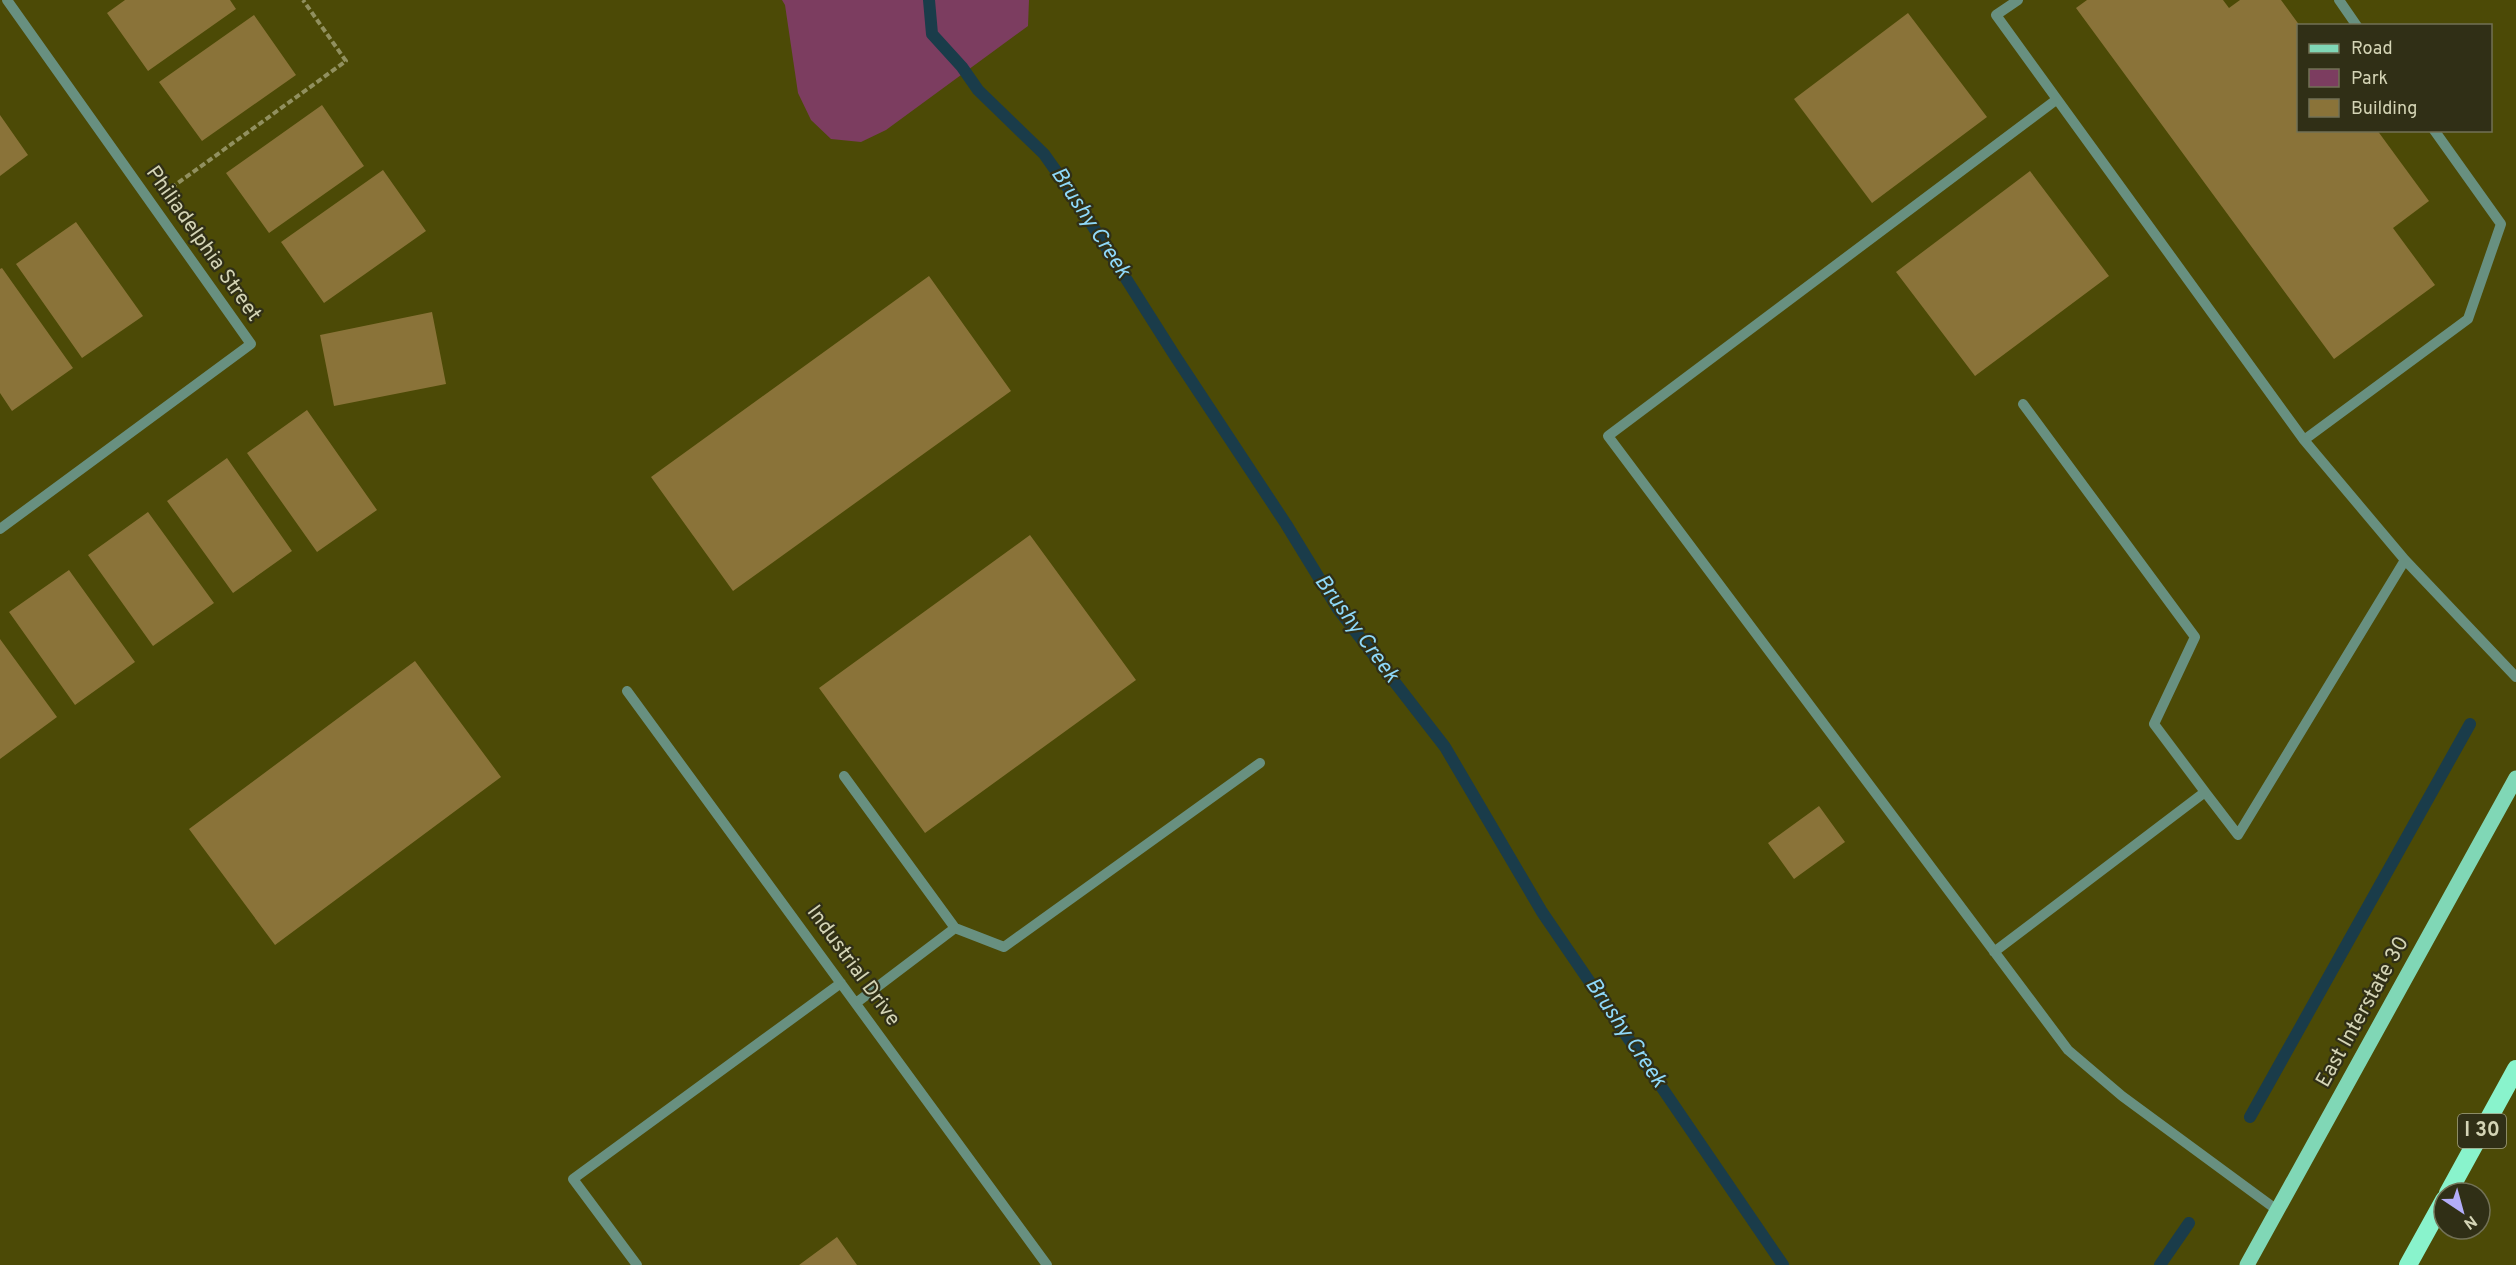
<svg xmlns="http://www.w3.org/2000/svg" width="2516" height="1265" font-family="Overpass,sans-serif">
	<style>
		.green { fill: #7c3d60 }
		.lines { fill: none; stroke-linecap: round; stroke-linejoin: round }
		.stream { stroke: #1a3c4a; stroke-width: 12 }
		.building { fill: #8a7339 }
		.path { stroke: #91905f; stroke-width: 4; stroke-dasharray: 6 3; stroke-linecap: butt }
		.minor { stroke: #689080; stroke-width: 10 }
		.major { stroke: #80d7b6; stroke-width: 15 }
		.highway { stroke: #89f3cc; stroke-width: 18 }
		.labels { text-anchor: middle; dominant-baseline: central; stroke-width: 4.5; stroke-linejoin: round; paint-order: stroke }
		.shield { fill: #302f16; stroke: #a3a285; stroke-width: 1.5 }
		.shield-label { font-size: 20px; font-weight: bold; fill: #d4d4b5 }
		.street-label { font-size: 21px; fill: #d4d4b5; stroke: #302f16 }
		.water-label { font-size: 22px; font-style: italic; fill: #8fd9fa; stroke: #302f16 }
	</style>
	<rect width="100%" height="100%" fill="#4c4a06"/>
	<path class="green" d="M782,0H1029L1028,26L886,130L861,142L831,139L811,120L798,93L785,5Z"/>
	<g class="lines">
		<path class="stream" d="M929,0L932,34L962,67L978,90L1044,154L1073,195L1175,356L1286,524L1338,609L1445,747L1542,912L1783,1265
			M2250,1117L2470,724
			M2160,1265L2189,1223"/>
	</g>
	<path class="building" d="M125,0H230L236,9L148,71L107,13Z
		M2087,0H2223L2229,8L2240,0H2281L2300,26L2298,130H2377L2429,201L2393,228L2435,285L2334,359L2076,8Z
		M1908,13L1987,117L1872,203L1794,99Z
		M254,15L296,75L202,141L159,82Z
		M322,105L364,166L269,233L226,173Z
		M0,115L28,155L0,176Z
		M383,170L426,231L324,303L281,242Z
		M2030,171L2109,276L1975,376L1896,272Z
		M76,222L143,316L82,358L16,264Z
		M2,268L73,368L12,411L0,393V269Z
		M929,276L1011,391L733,591L651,477Z
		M432,312L446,384L334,406L320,335Z
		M307,410L377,510L317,552L247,453Z
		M227,458L292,551L233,593L167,501Z
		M148,512L214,603L153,646L88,555Z
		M1030,535L1136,680L925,833L819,688Z
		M69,570L135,662L75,705L9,612Z
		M0,639L57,717L0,759Z
		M415,661L501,777L275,945L189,829Z
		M1819,806L1845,842L1794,879L1768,843Z
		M837,1237L857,1265H799Z"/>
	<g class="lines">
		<path class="path" d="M171,188L346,61L303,0"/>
		<path class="minor" d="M2018,0L1996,15L2304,440L2405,560L2516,677
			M2339,0L2357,26
			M2056,100L1608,436L2068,1050L2122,1096L2277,1210
			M2304,440L2468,319L2501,224L2434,130
			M0,529L251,344L7,0
			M627,691L1047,1265
			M844,776L955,928
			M2205,792L2238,835L2405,560
			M1994,952L2205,792L2154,724L2195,637L2023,404
			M856,1003L955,928L1004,947L1260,763
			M637,1265L573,1179L841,983"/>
		<path class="major" d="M2247,1265L2516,778"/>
		<path class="highway" d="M2448,1193L2516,1069
			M2408,1265L2444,1200"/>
	</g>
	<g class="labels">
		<rect class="shield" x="2458" y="1114" width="48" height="34" rx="4.5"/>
		<g class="shield-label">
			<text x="2482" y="1131">I 30</text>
		</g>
		<g class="street-label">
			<text transform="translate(203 244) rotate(55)">Philiadelphia Street</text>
			<text transform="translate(853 966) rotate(54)">Industrial Drive</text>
			<text transform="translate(2363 1012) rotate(-61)">East Interstate 30</text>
		</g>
		<g class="water-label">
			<text transform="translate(1090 223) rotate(57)">Brushy Creek</text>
			<text transform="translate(1356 629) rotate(54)">Brushy Creek</text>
			<text transform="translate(1625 1033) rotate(56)">Brushy Creek</text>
		</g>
	</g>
	<rect x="2297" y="24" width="195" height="108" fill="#302f16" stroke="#727156" stroke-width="1.5"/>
	<rect x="2309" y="44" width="30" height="9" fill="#80d7b6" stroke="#727156" stroke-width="1.5"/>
	<text x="2351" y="54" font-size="18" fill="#d4d4b5">Road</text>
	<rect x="2309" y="69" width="30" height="18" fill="#7c3d60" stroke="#727156" stroke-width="1.5"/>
	<text x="2351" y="84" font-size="18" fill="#d4d4b5">Park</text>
	<rect x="2309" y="99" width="30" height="18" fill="#8a7339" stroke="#727156" stroke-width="1.5"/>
	<text x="2351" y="114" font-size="18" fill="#d4d4b5">Building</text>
	<g transform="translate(2462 1211) rotate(144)"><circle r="28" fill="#302f16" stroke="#727156" stroke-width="1.5"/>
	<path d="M0-4.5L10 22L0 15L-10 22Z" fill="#b3adf9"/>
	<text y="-9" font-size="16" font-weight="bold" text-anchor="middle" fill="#d4d4b5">N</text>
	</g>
</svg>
